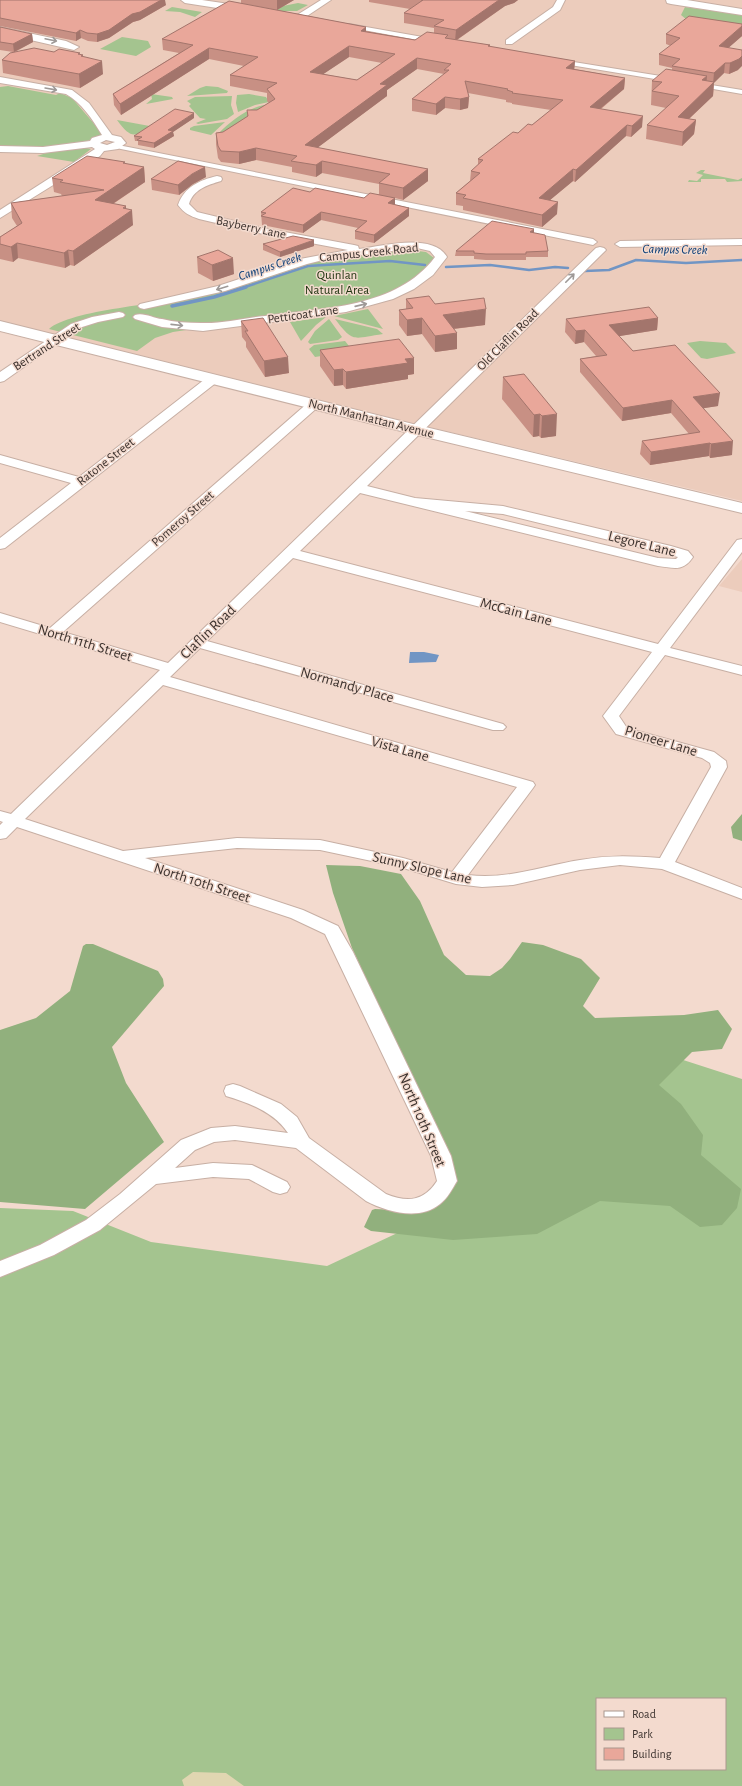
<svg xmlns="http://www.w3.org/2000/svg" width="742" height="1786" font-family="'Alegreya Sans',sans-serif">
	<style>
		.built { fill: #ecccbc }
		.green { fill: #a4c48f; fill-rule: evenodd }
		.forest { fill: #91b07d }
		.sand { fill: #e0d6b1 }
		.water { fill: #7195c4 }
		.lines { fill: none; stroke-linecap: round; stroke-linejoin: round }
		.stream-far1 { stroke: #7195c4; stroke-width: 2.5 }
		.stream { stroke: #7195c4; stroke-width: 3.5 }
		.pedestrian-casing { stroke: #c7afa4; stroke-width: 2 }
		.minor-casing { stroke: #c7afa4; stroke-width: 2 }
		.tertiary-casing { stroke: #c7afa4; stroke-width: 2 }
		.pedestrian { fill: #fff; fill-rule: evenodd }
		.minor { fill: #fff; fill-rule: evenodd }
		.tertiary { fill: #fff; fill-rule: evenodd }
		.wall { fill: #c89084; fill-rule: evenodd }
		.shaded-wall { fill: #a3756c }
		.building { fill: #e9a79a; stroke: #a3756c; fill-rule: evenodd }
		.oneway { stroke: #9e9997 }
		.labels { text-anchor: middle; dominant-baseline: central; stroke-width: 3; stroke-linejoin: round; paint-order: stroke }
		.far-street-label { font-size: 13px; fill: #3d332f; stroke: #f3dace }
		.far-water-label { font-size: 13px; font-style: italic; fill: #0e4079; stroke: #f3dace }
		.far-park-label { font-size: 13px; fill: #1d320d; stroke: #f3dace }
		.street-label { font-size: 15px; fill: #3d332f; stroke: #f3dace }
	</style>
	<rect width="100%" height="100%" fill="#f3dace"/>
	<path class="built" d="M0,0H742V501L433,428L0,321Z
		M742,559V592L719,586Z"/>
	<path class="green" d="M298,3L308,5L297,11H275L283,6Z
		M172,7L202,12L195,17L180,12L165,11Z
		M685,7L742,15V27L687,20L681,15Z
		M122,37L148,41L151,47L136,56L100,49Z
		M8,86L56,95L60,93L72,98L102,133V135L87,141L59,146H0V87Z
		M206,86L218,87L228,91L227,93L187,96L200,88Z
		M151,94L172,97L173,99L146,104L152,99Z
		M249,94L266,97L269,102L255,105L238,112L236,103L237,95Z
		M232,96L231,105L234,114L227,119L198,124L196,123L206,119L200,118L189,106L191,104L187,101L195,97Z
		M272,104L249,125L219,133C233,119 251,105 272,104Z
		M117,120L155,127C133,136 132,140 117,120Z
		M225,122L211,135L190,130V128L194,126Z
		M86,148L91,149L74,162L37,156L53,151Z
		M701,170H705L703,173L738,180L742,178V181L727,182L725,179H701V182H688L689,180L697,181L703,175L696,173Z
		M410,250L426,252L434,258L411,283L372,300L340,307L173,332L155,338L137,351L49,329C70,310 164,303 197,297C233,290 269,274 304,264C338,255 375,253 410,250Z
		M368,309L383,329L334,316Z
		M326,317L316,325L301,341L290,322Z
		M329,319L342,337L338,340L310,344L308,342L315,331Z
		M335,319L377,329L383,334C353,338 354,344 335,319Z
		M345,341L353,351L315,357L309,349L314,345Z
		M700,341L726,343L736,353L707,359L701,358L687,343Z
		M371,959L742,1079V1786H0V1208L73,1211L151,1242L327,1266L440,1213L466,1173ZM597,1699H725V1769H597Z"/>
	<path class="forest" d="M742,814V841L733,838L731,827Z
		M326,865L360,866L401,874L420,901L444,955L466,975L490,976L502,968L510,959L522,942L543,945L581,959L600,978L583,1006L595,1018L684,1015L718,1010L732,1029L722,1049L692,1052L659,1085L681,1104L703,1135L701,1155L741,1189L737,1208L722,1225L700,1227L670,1206L600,1201L537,1234L453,1240L371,1231L364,1227L372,1210L375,1209L398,1210L433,1205L454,1172L352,948L333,893Z
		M86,944H93L158,971L163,979L164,986L112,1047L126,1083L164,1142L85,1209L0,1202V1030L36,1018L70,991L83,946Z"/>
	<path class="sand" d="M193,1772L226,1773L244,1786H184L182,1780Z"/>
	<path class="water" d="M410,652H424L439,655L436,662L409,663Z"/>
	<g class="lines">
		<path class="stream-far1" d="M446,267L490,265L529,270L555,267L568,268
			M585,271L609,270L636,260L686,263L742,260
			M242,288L308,266L390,261L425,265"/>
		<path class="stream" d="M172,306L214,297L246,287"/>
		<g class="pedestrian-casing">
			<path id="pedestrian" d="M349,24L434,39L437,41L434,43L347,27L346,26Z
				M555,59L673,78L677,80L673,82L558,63L554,61Z
				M693,82L742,90V94L696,86L692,84Z
				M113,144L593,239L597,242L593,245L116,148H113Z"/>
		</g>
		<g class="minor-casing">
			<path id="minor" d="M181,0H202L243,6L247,9L243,12L185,3Z
				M321,0H331L301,20L281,18L277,15L281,12L297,15Z
				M557,0H565L560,10L512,44H506V40L553,7Z
				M0,27L66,41L79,47L74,50L0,33Z
				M0,77L72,90L89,103L112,135L121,137L126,143L118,149L104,151L100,156L0,218V210L95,149L92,147L43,153L0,152V146L43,147L90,141L92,138L102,135C92,119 82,103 66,94L0,83ZM106,140L115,142L107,145L100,143Z
				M217,176L221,177L222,179L221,181C207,185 193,190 189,204L197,212L263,228L354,245L358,246L359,249C382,246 433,232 447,257L433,275L414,289L393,299L346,312L203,331L162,327L135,319L133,317L135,315C143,312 153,318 162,319C174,322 188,323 201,323C221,324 244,318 265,316C323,308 397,308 435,257L430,251L417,248L327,259L307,264L225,291L144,309L140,308L138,306L140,304L218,286L300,259L348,250L263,234L199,219C190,216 184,213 178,205C184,187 200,180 217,176Z
				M742,239V245L620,247L615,244L620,241Z
				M600,247L604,248L606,250L604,252L367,486L415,498L503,506L671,546L688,551L693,557C683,572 674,568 658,566L360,493L300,551L658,644L737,540L742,539V552L670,648L742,666V675L665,655L619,716L627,728L714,752L726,761L727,767L675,862L742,888V899L662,869L620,865L580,870L513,885L482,887L456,884L400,867L320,850L237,848L145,858L303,910L338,926L353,952L451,1156L457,1181C452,1189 448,1198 440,1204C420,1221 387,1212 366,1201L296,1148L235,1140L214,1142L195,1150L175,1168L213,1163L252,1165L287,1182L290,1187L287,1192L280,1194L273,1192L249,1179L213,1177L156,1184L100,1230L54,1255L0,1277V1261L40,1245L86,1220L120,1194L181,1140L211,1128L235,1126L288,1133C274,1112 249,1103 226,1096L224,1091L226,1086L233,1084L240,1086L281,1104L297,1117L309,1138L386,1194C408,1203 424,1201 437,1181L431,1156L325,934L291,918L17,827L6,838L0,839V825L3,822L0,821V811L11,814L160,670L0,622V613L50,628L310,401H318L320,404L318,407L63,632L168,663L596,248ZM465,511L503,514L678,557L676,559L658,558ZM293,558L652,652L603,716L616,734L702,758L710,763L711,767L660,858C631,856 609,855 580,860C542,866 507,880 468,875L533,788L535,785L533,782L170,677L200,648L493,730H503L506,727L503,724L207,641ZM163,685L517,787L452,872L403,858L320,840L237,838L123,851L25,819Z
				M119,312L123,313L125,315L123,317L98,322L79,328L4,381L0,382V372L71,324L92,317Z
				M213,375L219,379L217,382L5,548L0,549V538L71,483L0,463V455L79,477L209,376Z"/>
		</g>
		<g class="tertiary-casing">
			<path id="tertiary" d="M666,0H687L742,9V15L671,4L667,3Z
				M0,321L417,425L742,503V513L417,435L0,331Z"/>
		</g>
		<use href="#pedestrian" class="pedestrian"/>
		<use href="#minor" class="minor"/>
		<use href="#tertiary" class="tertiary"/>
	</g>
	<path class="wall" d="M0,0L166,5L140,20L133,22L109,38L97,42L88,41L81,38L76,41L0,26Z
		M241,0H294L277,10L366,27V31L415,40L434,33V28L404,23V13L410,9L369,2V0H518L514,3L505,6L457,40L490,45V47L575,61L574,69L625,78L624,89L601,109L642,127L631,137L626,136L575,182L573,181L550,200L557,214L542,227L463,210V206L456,205V193L470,181L471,171L478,165V159L518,133L532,125L551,110L512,104V103L506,102V100L468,93L469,97L468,108L460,110L445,108L436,115L412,111V99L444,75V74L417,69L387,90V96L317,148L428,169V181L403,200L395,198V205L409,208V216L374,243L355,239V231L358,228L321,220L303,233L262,225L261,212L310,192L364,198L379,194V184L322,173L316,177L292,172V167L256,160L239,164L221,162L218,158L216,144V133L223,132L247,117V110H257L269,103L267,101V93L230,86V75L244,66L209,59L121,115L114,105L113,94L179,53L163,50L162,39L241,3ZM349,57L382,63L357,80L323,74Z
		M742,24V36L728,48L738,70L729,74L724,73L714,82L713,96L689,119L696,120L694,134L682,146L646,139L647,125L666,108L651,105L652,81L672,70V68L659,65V54L671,46L666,44V34Z
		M0,27L32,34L33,42L15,52H54L83,55V57L103,74L80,88L3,73L2,60L13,52L0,50Z
		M194,118L173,132L174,136L154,148L138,145V141H135L134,136Z
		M125,164L144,167L145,182L113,204L126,209L133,225L74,266L70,265L65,268L18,258L13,262L0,259V237L17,226L12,218L11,203L62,196L61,194L54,192L52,178Z
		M206,177L193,184L179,195L152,190L151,179Z
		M534,233L548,251V257H526V260H486L474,259V256H455L456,251Z
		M263,244L314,246L280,257L263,250Z
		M197,257L234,274L213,281L198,273Z
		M406,299L435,304L485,325L454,329L457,349L435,352L422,334L407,336L399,325V310L406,309Z
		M658,318L657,330L619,336L633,351L718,406L704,408L732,455L710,458L709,456L650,465L640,454L642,441L689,434L671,413L622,421L580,372V359L596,356L584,342L575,344L565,332L566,319Z
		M241,321L289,373L265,377L246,347V342L242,337Z
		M320,350L414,374L408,375V379L346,389L343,385L334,386L320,366Z
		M524,374L556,436L541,438L539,436L533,437L502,399L503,377Z"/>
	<path class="shaded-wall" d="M161,0H165L166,5L140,20L133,22L109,38L97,42V34L132,14Z
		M277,0H294L277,10Z
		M499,0H518L514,3L505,6L455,41L456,30Z
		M742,26V36L718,57L719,46Z
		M366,27V38L361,31Z
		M80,30L81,38L76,41V33Z
		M32,34L33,42L14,52L13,44Z
		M349,46V57L310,83V72Z
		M209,48V59L121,115L120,104Z
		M742,56V66L738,70L729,74L730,63Z
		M417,58V69L387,90V96L305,157V145L380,84Z
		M102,61L103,74L80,88L79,74Z
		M575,61L574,72L566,68Z
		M725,63L724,73L713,84L714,73Z
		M707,76L706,89L702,80Z
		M625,78L624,89L589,118L590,107Z
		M714,82L713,96L676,131L678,117Z
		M445,97V108L436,115V104Z
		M469,97L468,108L460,110V99Z
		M194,113V118L173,132L174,136L154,148V143L168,130Z
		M643,116L642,127L631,137L632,126Z
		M696,120L694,134L682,146L683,132Z
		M627,125L626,136L575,182L576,170Z
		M256,148V160L239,164V152Z
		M322,161V173L316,177V165Z
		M144,167L145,182L96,215L95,200Z
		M205,167L206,177L193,184L179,195L178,185L192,174Z
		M428,169V181L403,200V188Z
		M573,169V181L538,210L539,198Z
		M395,198V206L388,203Z
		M558,202L557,214L542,227V215Z
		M126,206V214L132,210L133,225L74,266L73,251Z
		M409,208V216L374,243V235Z
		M321,212V220L303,233V225Z
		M534,229V234L530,232Z
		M314,240V246L280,257V252Z
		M17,243L18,258L13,262L11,247Z
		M68,250L70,265L65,268L64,253Z
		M233,258L234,274L213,281L212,265Z
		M486,309L485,325L443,330V315Z
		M422,318V334L407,336V320Z
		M658,318L657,330L608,338L609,325Z
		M585,330L584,342L575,344L576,331Z
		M457,333V349L435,352V336Z
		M288,357L289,373L265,377L264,361Z
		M414,358V374L408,375V379L346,389V372L405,359Z
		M343,369V385L334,386V370Z
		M720,393L718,406L692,410L693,397Z
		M672,400L671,413L622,421L623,408Z
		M540,414L539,436L533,437L534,415Z
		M557,414L556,436L541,438L542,416Z
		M733,441L732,455L710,458L711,444Z
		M710,443L709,456L650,465L651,452Z"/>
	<path class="building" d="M0,0H161L140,12L132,14L109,30L97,34L87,33L80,30L76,33L0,18Z
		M421,0H499L456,30L434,26L444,20L404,13L423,0Z
		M229,1L366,27L361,31L415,40L427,32L448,35L445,38L490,45L488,46L575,61L566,68L625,78L590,107L643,116L632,126L627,125L576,170L573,169L539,198L558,202L542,215L463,198L466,195L456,193L480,173L471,171L483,160L478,159L513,132L518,133L528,124L532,125L563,100L512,93L513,92L507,90L508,89L465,81L469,97L460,99L445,97L436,104L412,99L449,70H444L451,64L417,58L380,84L387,85L305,145L428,169L403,188L379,183L390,174L322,161L316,165L291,161L297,156L256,148L239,152L221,151L218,146L216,133L223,132L248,116L247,110H257L275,99L267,89L277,83L230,75L258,57L209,48L120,104L113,94L193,45L162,39ZM349,46L395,54L357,80L310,72Z
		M689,16L742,24V26L719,46L742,50V56L739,59L730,63H725L714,73L672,66L680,59L659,54L680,38L666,34Z
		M0,27L32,34L13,44L0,42Z
		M34,48L54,52L59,49L80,53L78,54L83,55L81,56L102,61L79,74L2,60L10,53Z
		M666,69L707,76L702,80L714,82L678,117L696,120L683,132L647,125L679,96L652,91L662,82L652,81Z
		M175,109L194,113L168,130L173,131L154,143L137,140L142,137L134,136Z
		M87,156L125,162L123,163L144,167L95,200L126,206L123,208L132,210L73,251L68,250L64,253L17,243L11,247L0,244V237L22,223L11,203L104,190L60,182L63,180L52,178Z
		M178,161L205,167L192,174L178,185L151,179Z
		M293,188L310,192L315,188L364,198L370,193L395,198L388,203L409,208L374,235L355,231L367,221L321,212L303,225L261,216L266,213L261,212Z
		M492,221L534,229L530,232L545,235L548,251L526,252V254H486L474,253V251H456Z
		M293,236L314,240L280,252L263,244Z
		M218,250L233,258L212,265L197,257Z
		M429,296L435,304L484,298L486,309L443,315L457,333L435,336L422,318L407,320L399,310L413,308L406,299Z
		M649,307L658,318L609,325L633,351L675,345L720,393L693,397L733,441L711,444L710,443L651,452L642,441L700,432L672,400L623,408L580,359L607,355L585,330L576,331L566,319Z
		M263,318L288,357L264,361L245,331H248L241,321Z
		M399,339L414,358L405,359L408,363L346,372L343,369L334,370L320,350Z
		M524,374L557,414L542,416L540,414L534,415L503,377Z"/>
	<defs><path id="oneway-shaft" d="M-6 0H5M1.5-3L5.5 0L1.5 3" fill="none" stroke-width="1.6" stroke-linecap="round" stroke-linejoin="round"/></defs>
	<g class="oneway">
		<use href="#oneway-shaft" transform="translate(51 40) rotate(12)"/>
		<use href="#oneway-shaft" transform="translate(51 89) rotate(10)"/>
		<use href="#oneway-shaft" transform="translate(570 278) rotate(-45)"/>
		<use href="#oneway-shaft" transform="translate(222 288) rotate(163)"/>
		<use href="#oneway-shaft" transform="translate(361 305) rotate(-13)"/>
		<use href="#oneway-shaft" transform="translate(177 325) rotate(6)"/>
	</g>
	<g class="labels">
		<g class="far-street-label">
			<text transform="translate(251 228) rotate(12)">Bayberry Lane</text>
			<text transform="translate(369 253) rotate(-6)">Campus Creek Road</text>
			<text transform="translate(303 315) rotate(-8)">Petticoat Lane</text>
			<text transform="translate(508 340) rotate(-45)">Old Claflin Road</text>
			<text transform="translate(47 347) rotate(-33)">Bertrand Street</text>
			<text transform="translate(371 419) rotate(14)">North Manhattan Avenue</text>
			<text transform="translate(106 462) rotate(-38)">Ratone Street</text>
			<text transform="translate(183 519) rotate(-41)">Pomeroy Street</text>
		</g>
		<g class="far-water-label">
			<text transform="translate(675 250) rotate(1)">Campus Creek</text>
			<text transform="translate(270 267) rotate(-18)">Campus Creek</text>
		</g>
		<g class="far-park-label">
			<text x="337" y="275">Quinlan<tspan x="337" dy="15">Natural Area</tspan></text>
		</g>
		<g class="street-label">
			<text transform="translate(642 544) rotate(14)">Legore Lane</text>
			<text transform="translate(516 612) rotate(15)">McCain Lane</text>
			<text transform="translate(208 632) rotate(-44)">Claflin Road</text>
			<text transform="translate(85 643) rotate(17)">North 11th Street</text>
			<text transform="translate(347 685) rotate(16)">Normandy Place</text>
			<text transform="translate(661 741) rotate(17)">Pioneer Lane</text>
			<text transform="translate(400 749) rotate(16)">Vista Lane</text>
			<text transform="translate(422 868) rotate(13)">Sunny Slope Lane</text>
			<text transform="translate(202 883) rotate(18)">North 10th Street</text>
			<text transform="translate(422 1120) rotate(67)">North 10th Street</text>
		</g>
	</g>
	<rect x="596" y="1698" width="130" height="72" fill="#f3dace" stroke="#aa978e"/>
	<rect x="604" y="1711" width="20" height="6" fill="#ffffff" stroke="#aa978e"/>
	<text x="632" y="1718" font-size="12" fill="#3d332f">Road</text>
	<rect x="604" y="1728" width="20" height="12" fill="#a4c48f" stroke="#aa978e"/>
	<text x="632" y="1738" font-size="12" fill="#3d332f">Park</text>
	<rect x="604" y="1748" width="20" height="12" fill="#e9a79a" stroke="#aa978e"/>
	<text x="632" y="1758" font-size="12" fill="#3d332f">Building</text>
</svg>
